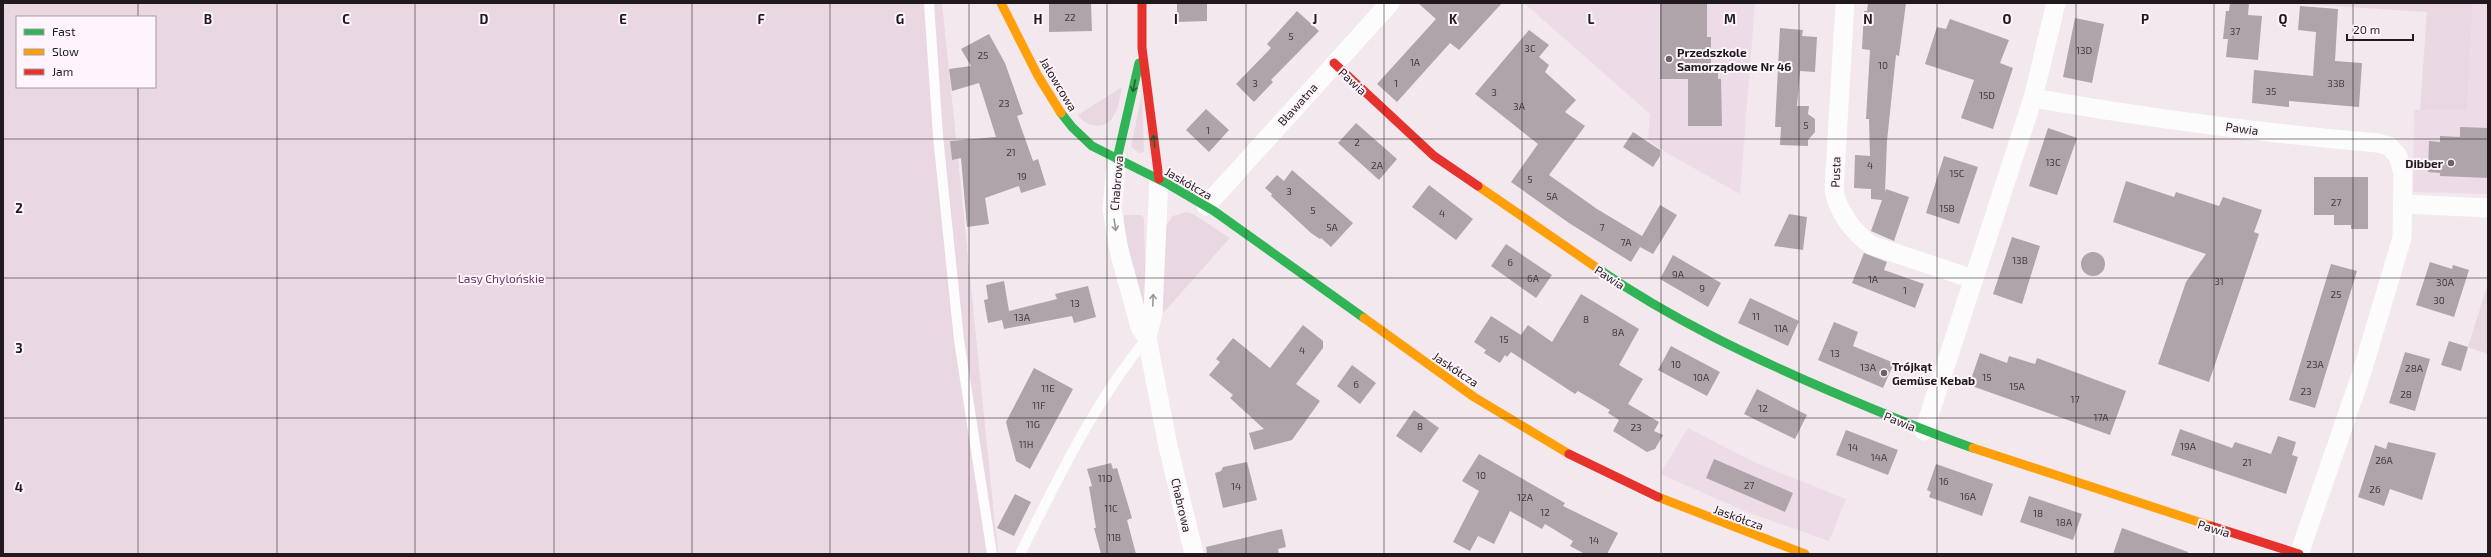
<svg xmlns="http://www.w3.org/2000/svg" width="2491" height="557" font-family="'Exo 2',sans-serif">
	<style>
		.built { fill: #eddce7 }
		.green { fill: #e9d7e2; fill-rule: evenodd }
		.building { fill: #aea4aa }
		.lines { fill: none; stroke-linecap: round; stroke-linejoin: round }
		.lane { stroke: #fdfcfc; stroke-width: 10 }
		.street { stroke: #fdfcfc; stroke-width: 19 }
		.fast { stroke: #30b455; stroke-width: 9 }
		.slow { stroke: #ff9f0a; stroke-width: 9 }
		.jam { stroke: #e5322d; stroke-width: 9 }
		.oneway { stroke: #275f37 }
		.oneway2 { stroke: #9a9698 }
		.grid { fill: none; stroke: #201a1e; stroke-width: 1; stroke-opacity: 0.55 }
		.poi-dot { fill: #6a6267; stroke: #fef4fb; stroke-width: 1.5 }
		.labels { text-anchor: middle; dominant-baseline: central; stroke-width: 4; stroke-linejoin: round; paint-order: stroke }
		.number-label { font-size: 10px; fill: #443c41 }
		.poi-label { font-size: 12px; font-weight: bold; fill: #201a1e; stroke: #fef4fb; text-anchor: start }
		.street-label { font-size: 12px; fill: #201a1e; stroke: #fef4fb }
		.park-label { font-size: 12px; fill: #683d5b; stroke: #fef4fb }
		.grid-label { font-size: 13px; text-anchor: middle; font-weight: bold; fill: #201a1e; stroke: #fef4fb; stroke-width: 4; stroke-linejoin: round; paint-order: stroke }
	</style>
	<rect width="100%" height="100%" fill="#f2e8ee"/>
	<path class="built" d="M1524,3H1755L1740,194L1667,153L1648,140L1650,114Z
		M2473,3H2488V194L2413,192L2414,110H2467Z
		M1688,428L1754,462L1846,499L1829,541L1747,512L1660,474Z"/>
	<path class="green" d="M3,3H942L956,139L950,141L952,160L958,159L998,554H3ZM17,17H155V87H17Z
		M2287,3H2473L2467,110H2420L2427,12Z
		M1122,87C1120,96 1119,107 1114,115C1107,131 1085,127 1078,115Z
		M1142,93L1144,152L1140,153L1131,147Z
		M1186,212L1193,214L1230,238L1163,313V230L1173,216Z
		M1125,215H1141L1144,218L1146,305L1144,306L1122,223Z
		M2488,283V354L2468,347Z"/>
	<path class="building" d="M1049,3H1091L1092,31L1049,32Z
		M1177,3H1207V21L1177,22Z
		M1418,3H1502L1459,50L1450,43L1397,102L1377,84L1436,19Z
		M1660,3H1707V37H1711V67H1718V79H1721L1722,126H1688V79H1660Z
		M1868,3H1906L1899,56L1896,55L1887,141L1885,192L1886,189L1909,197L1894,241L1871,231L1882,200L1871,199V189L1854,188L1855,155L1870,156L1869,119H1866L1870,50L1862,49L1864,11H1867Z
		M2230,3H2249L2248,15L2262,16L2258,60L2226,57L2228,39H2223L2226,11H2229Z
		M2300,6L2338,9L2335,61L2362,63L2359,107L2289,101V107L2252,103L2254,70L2313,76L2316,32L2298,30Z
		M1297,11L1319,31L1271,80L1273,82L1254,102L1236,84L1271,48L1267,44Z
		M2075,18L2104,24L2092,83L2063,77Z
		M1950,19L2009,40L2000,63L2013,68L1993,129L1961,118L1974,80L1925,64L1937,27L1946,29Z
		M1780,28L1803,30L1802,36L1817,37L1815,72L1800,71L1797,106H1809L1808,114L1815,119V132L1808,140V146L1780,145L1781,127H1775Z
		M1529,30L1549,45L1539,57L1549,65L1545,72L1576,100L1565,112L1585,126L1549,175L1597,209L1642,236L1660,205L1677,215L1653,254L1640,247L1631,262L1569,223L1511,182L1538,144L1475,94Z
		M989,34L1005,63L1023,114L1017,116L1033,161L1038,159L1046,185L1021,193L1019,186L985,198L989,224L967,227L961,158L952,160L950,141L996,137L979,83L952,91L949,69L971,66L961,49Z
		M1206,109L1229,130L1209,152L1186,130Z
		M1356,123L1397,159L1379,180L1338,143Z
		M2460,127L2488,128V178L2440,176V173L2428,172L2429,141L2440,142V136L2460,137Z
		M2048,128L2077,138L2057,195L2029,186Z
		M1633,132L1660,150V156L1653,167L1623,147Z
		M1944,156L1978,167L1959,224L1926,213Z
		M1292,170L1353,223L1331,247L1321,238L1320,239L1311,233L1271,196L1272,194L1265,188L1277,175L1284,181Z
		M2314,177H2368V229H2351V225H2334V215H2314Z
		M2126,181L2174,197L2176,192L2219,206L2223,197L2262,210L2254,232L2259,234L2209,382L2158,364L2186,282L2206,254L2113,222Z
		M1429,185L1473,219L1456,240L1412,207Z
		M1789,214L1807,217L1803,250L1774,246Z
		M2012,237L2040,246L2022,304L1993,294Z
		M1506,244L1552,275L1536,298L1491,266Z
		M2081 264a12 12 0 1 1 24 0a12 12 0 1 1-24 0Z
		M1864,253L1887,262L1884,270L1924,284L1915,308L1852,283Z
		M1673,255L1721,283L1708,307L1660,279Z
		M2430,262L2452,269L2453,265L2469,270L2454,317L2416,305Z
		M2331,264L2357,271L2315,408L2289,400Z
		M1004,281L1009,311L1057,299L1055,294L1088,286L1096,317L1074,323L1072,316L1004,329L1002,320L988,323L984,300L988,299L986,285Z
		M1581,294L1639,329L1619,365L1643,379L1628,404L1659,422L1654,431L1663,435L1655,449L1647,452L1613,431L1619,420L1608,413L1610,410L1578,391L1575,394L1511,352L1507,357L1505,355L1500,363L1484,353L1486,350L1474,342L1491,316L1521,335L1528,325L1552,342Z
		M1750,298L1799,321L1788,346L1738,323Z
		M1834,322L1858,332L1853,346L1894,363L1883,388L1818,360Z
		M1303,325L1323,341V348L1296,384L1320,401L1292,440L1254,450L1249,433L1264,429L1230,398L1233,395L1209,375L1220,362L1216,359L1233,338L1270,368Z
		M2449,341L2468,347L2461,371L2441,365Z
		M1671,346L1720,372L1707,396L1658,370Z
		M2405,352L2430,359L2415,411L2389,403Z
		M1980,353L2007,363L2009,356L2035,364L2037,358L2126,391L2110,435L1969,385Z
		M1352,365L1376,383L1360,404L1337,386Z
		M1034,368L1073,389L1030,469L1016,461L1006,422Z
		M1757,389L1807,415L1795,439L1744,414Z
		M1414,410L1439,428L1421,453L1396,436Z
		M2180,429L2232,448L2235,442L2271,454L2278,436L2296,442L2292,455L2298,457L2286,494L2171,455Z
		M1846,430L1898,450L1888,475L1836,455Z
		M2388,442L2436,453L2422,500L2390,489L2384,506L2358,497L2375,445L2386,449Z
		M1479,454L1565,503L1563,506L1618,533L1607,554H1585L1570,546L1573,541L1545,524L1542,529L1510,511L1494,544L1478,536L1470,551L1453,542L1479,491L1462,481Z
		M1714,459L1793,493L1785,512L1706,478Z
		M1247,462L1257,500L1223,508L1215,473L1221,471L1223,467Z
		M1111,463L1113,469L1117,468L1132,518L1127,520L1136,554H1101L1094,528H1096L1089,487L1092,486L1087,469Z
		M1936,464L1993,484L1982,516L1929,497L1931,492L1927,490Z
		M1015,494L1031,502L1014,536L997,528Z
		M2029,496L2082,514L2073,540L2020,522Z
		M2122,528L2188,552L2187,554H2113Z
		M1282,529L1286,547L1278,549L1279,554H1207L1206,547Z"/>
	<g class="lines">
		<path class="lane" d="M929,3L938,136L959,340L992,554
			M1020,554C1058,479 1093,404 1147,338"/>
		<path class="street" d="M1845,3L1834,190C1838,212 1853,232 1871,245L1973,279
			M2033,98C2147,118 2262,133 2377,143L2389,146L2398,156L2403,173L2402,238L2361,375L2299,554
			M1117,159L1112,208L1119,251L1140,327L1147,338L1168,446L1194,554
			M2404,204L2488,208
			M1206,206L1390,3
			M1147,338L1153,313L1159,179
			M1924,431L2033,98L2056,3"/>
		<path class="fast" d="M1061,113L1072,127L1092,146L1168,184L1214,211L1364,318
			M1117,159L1139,63
			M1600,270C1671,319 1751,357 1830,391C1877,411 1924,431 1973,448"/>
		<path class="slow" d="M1001,3L1038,76L1061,113
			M1478,186L1600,270
			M1364,318L1474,397L1569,454
			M1973,448L2211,526
			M1658,497L1805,554"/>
		<path class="jam" d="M1142,3V48L1159,179
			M1334,63L1434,156L1478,186
			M1569,454L1658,497
			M2211,526L2299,554"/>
	</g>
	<defs><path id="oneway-shaft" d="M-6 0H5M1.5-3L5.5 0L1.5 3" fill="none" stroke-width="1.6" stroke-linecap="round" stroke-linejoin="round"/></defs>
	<g class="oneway">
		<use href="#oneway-shaft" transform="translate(1134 86) rotate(103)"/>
		<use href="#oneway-shaft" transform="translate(1154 141) rotate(-97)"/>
	</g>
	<g class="oneway2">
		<use href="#oneway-shaft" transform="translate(1115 225) rotate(81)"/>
		<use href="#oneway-shaft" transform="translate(1153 300) rotate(-88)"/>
	</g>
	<path class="grid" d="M138,3V17M277,3V554M415,3V554M554,3V554M692,3V554M830,3V554M969,3V554M1107,3V554M1246,3V554M1384,3V554M1522,3V554M1661,3V554M1799,3V554M1937,3V554M2076,3V554M2214,3V554M2353,3V554M138,87V554M3,139H2488M3,278H2488M3,418H2488"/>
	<g class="poi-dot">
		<circle cx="1669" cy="59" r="4"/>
		<circle cx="2451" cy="163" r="4"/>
		<circle cx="1884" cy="373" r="4"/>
	</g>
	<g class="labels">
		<g class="number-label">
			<text x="1070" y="17">22</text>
			<text x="2235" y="31">37</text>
			<text x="1291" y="36">5</text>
			<text x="1530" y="48">3C</text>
			<text x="2084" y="50">13D</text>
			<text x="983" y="55">25</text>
			<text x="1415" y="62">1A</text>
			<text x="1883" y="65">10</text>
			<text x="1255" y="83">3</text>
			<text x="1396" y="83">1</text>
			<text x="2336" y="83">33B</text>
			<text x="2271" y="91">35</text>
			<text x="1494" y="92">3</text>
			<text x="1987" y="95">15D</text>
			<text x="1004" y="103">23</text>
			<text x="1519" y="106">3A</text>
			<text x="1806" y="125">5</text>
			<text x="1208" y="130">1</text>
			<text x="1357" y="142">2</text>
			<text x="1011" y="152">21</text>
			<text x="2053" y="162">13C</text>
			<text x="1377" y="165">2A</text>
			<text x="1870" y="165">4</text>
			<text x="1957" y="173">15C</text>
			<text x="1022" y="176">19</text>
			<text x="1530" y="179">5</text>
			<text x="1289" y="191">3</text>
			<text x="1552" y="196">5A</text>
			<text x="2336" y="202">27</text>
			<text x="1947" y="208">15B</text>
			<text x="1313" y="210">5</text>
			<text x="1442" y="213">4</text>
			<text x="1332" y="227">5A</text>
			<text x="1602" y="227">7</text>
			<text x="1626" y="242">7A</text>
			<text x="2020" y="260">13B</text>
			<text x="1510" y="262">6</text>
			<text x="1678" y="274">9A</text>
			<text x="1533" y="278">6A</text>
			<text x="1873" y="279">1A</text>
			<text x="2219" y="281">31</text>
			<text x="2445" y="282">30A</text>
			<text x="1702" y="288">9</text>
			<text x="1905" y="290">1</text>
			<text x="2336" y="294">25</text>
			<text x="2439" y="300">30</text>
			<text x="1075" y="303">13</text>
			<text x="1756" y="316">11</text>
			<text x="1022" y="317">13A</text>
			<text x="1586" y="319">8</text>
			<text x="1781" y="328">11A</text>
			<text x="1618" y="332">8A</text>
			<text x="1504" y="339">15</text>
			<text x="1302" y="350">4</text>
			<text x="1835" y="353">13</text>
			<text x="1676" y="364">10</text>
			<text x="2315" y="364">23A</text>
			<text x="1868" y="367">13A</text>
			<text x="2414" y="368">28A</text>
			<text x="1701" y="377">10A</text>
			<text x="1987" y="377">15</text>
			<text x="1356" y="384">6</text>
			<text x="2017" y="386">15A</text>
			<text x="1048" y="388">11E</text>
			<text x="2306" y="391">23</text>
			<text x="2406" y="394">28</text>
			<text x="2075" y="399">17</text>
			<text x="1039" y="405">11F</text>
			<text x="1763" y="408">12</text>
			<text x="2101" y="417">17A</text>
			<text x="1033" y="424">11G</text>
			<text x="1420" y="426">8</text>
			<text x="1636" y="427">23</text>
			<text x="1026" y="444">11H</text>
			<text x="2188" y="446">19A</text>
			<text x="1853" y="447">14</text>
			<text x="1879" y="457">14A</text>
			<text x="2384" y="460">26A</text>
			<text x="2247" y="462">21</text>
			<text x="1481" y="475">10</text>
			<text x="1105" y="478">11D</text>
			<text x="1944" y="481">16</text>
			<text x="1749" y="485">27</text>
			<text x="1236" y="486">14</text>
			<text x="2375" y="489">26</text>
			<text x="1968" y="496">16A</text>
			<text x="1525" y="497">12A</text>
			<text x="1111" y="508">11C</text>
			<text x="1545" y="512">12</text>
			<text x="2038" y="513">18</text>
			<text x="2064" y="522">18A</text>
			<text x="1114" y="537">11B</text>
			<text x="1594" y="540">14</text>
		</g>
		<g class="poi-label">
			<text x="1677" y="52">Przedszkole<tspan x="1677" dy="14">Samorządowe Nr 46</tspan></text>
			<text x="2443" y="163" text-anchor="end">Dibber</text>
			<text x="1892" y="366">Trójkąt<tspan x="1892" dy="14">Gemüse Kebab</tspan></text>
		</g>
		<g class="street-label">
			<text transform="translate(1353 81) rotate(43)">Pawia</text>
			<text transform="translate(1059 84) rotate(59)">Jałowcowa</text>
			<text transform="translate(1297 104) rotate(-48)">Bławatna</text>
			<text transform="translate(2242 128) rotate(8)">Pawia</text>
			<text transform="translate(1835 172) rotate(-88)">Pusta</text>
			<text transform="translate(1116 183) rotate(-85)">Chabrowa</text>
			<text transform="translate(1189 183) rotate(30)">Jaskółcza</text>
			<text transform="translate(1610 277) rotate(33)">Pawia</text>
			<text transform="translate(1456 369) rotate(34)">Jaskółcza</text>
			<text transform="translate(1900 421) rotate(22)">Pawia</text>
			<text transform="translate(1182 505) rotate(77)">Chabrowa</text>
			<text transform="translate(1739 517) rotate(20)">Jaskółcza</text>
			<text transform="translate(2214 528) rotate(17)">Pawia</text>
		</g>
		<g class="park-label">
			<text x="501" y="278">Lasy Chylońskie</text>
		</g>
	</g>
	<g class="grid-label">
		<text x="208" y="24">B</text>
		<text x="346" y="24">C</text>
		<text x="484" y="24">D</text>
		<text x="623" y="24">E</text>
		<text x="761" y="24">F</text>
		<text x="900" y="24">G</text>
		<text x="1038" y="24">H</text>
		<text x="1176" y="24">I</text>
		<text x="1315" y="24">J</text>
		<text x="1453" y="24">K</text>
		<text x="1591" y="24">L</text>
		<text x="1730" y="24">M</text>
		<text x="1868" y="24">N</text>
		<text x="2007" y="24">O</text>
		<text x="2145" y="24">P</text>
		<text x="2283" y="24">Q</text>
		<text x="19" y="213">2</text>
		<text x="19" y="353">3</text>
		<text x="19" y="492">4</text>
	</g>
	<rect width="2491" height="557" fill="none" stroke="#201a1e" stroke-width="8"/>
	<rect x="16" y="16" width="140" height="72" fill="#fef4fb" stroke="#a59da3"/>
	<rect x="24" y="29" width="20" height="6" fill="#30b455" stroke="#a59da3"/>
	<text x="52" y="36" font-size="12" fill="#201a1e">Fast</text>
	<rect x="24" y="49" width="20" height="6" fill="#ff9f0a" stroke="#a59da3"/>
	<text x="52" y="56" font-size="12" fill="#201a1e">Slow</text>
	<rect x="24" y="69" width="20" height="6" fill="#e5322d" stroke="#a59da3"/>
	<text x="52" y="76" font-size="12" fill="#201a1e">Jam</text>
	<path d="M2347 34v6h66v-6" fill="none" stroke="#201a1e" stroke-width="2"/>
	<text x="2353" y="34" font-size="12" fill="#201a1e" stroke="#fef4fb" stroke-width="3" paint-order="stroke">20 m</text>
</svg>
